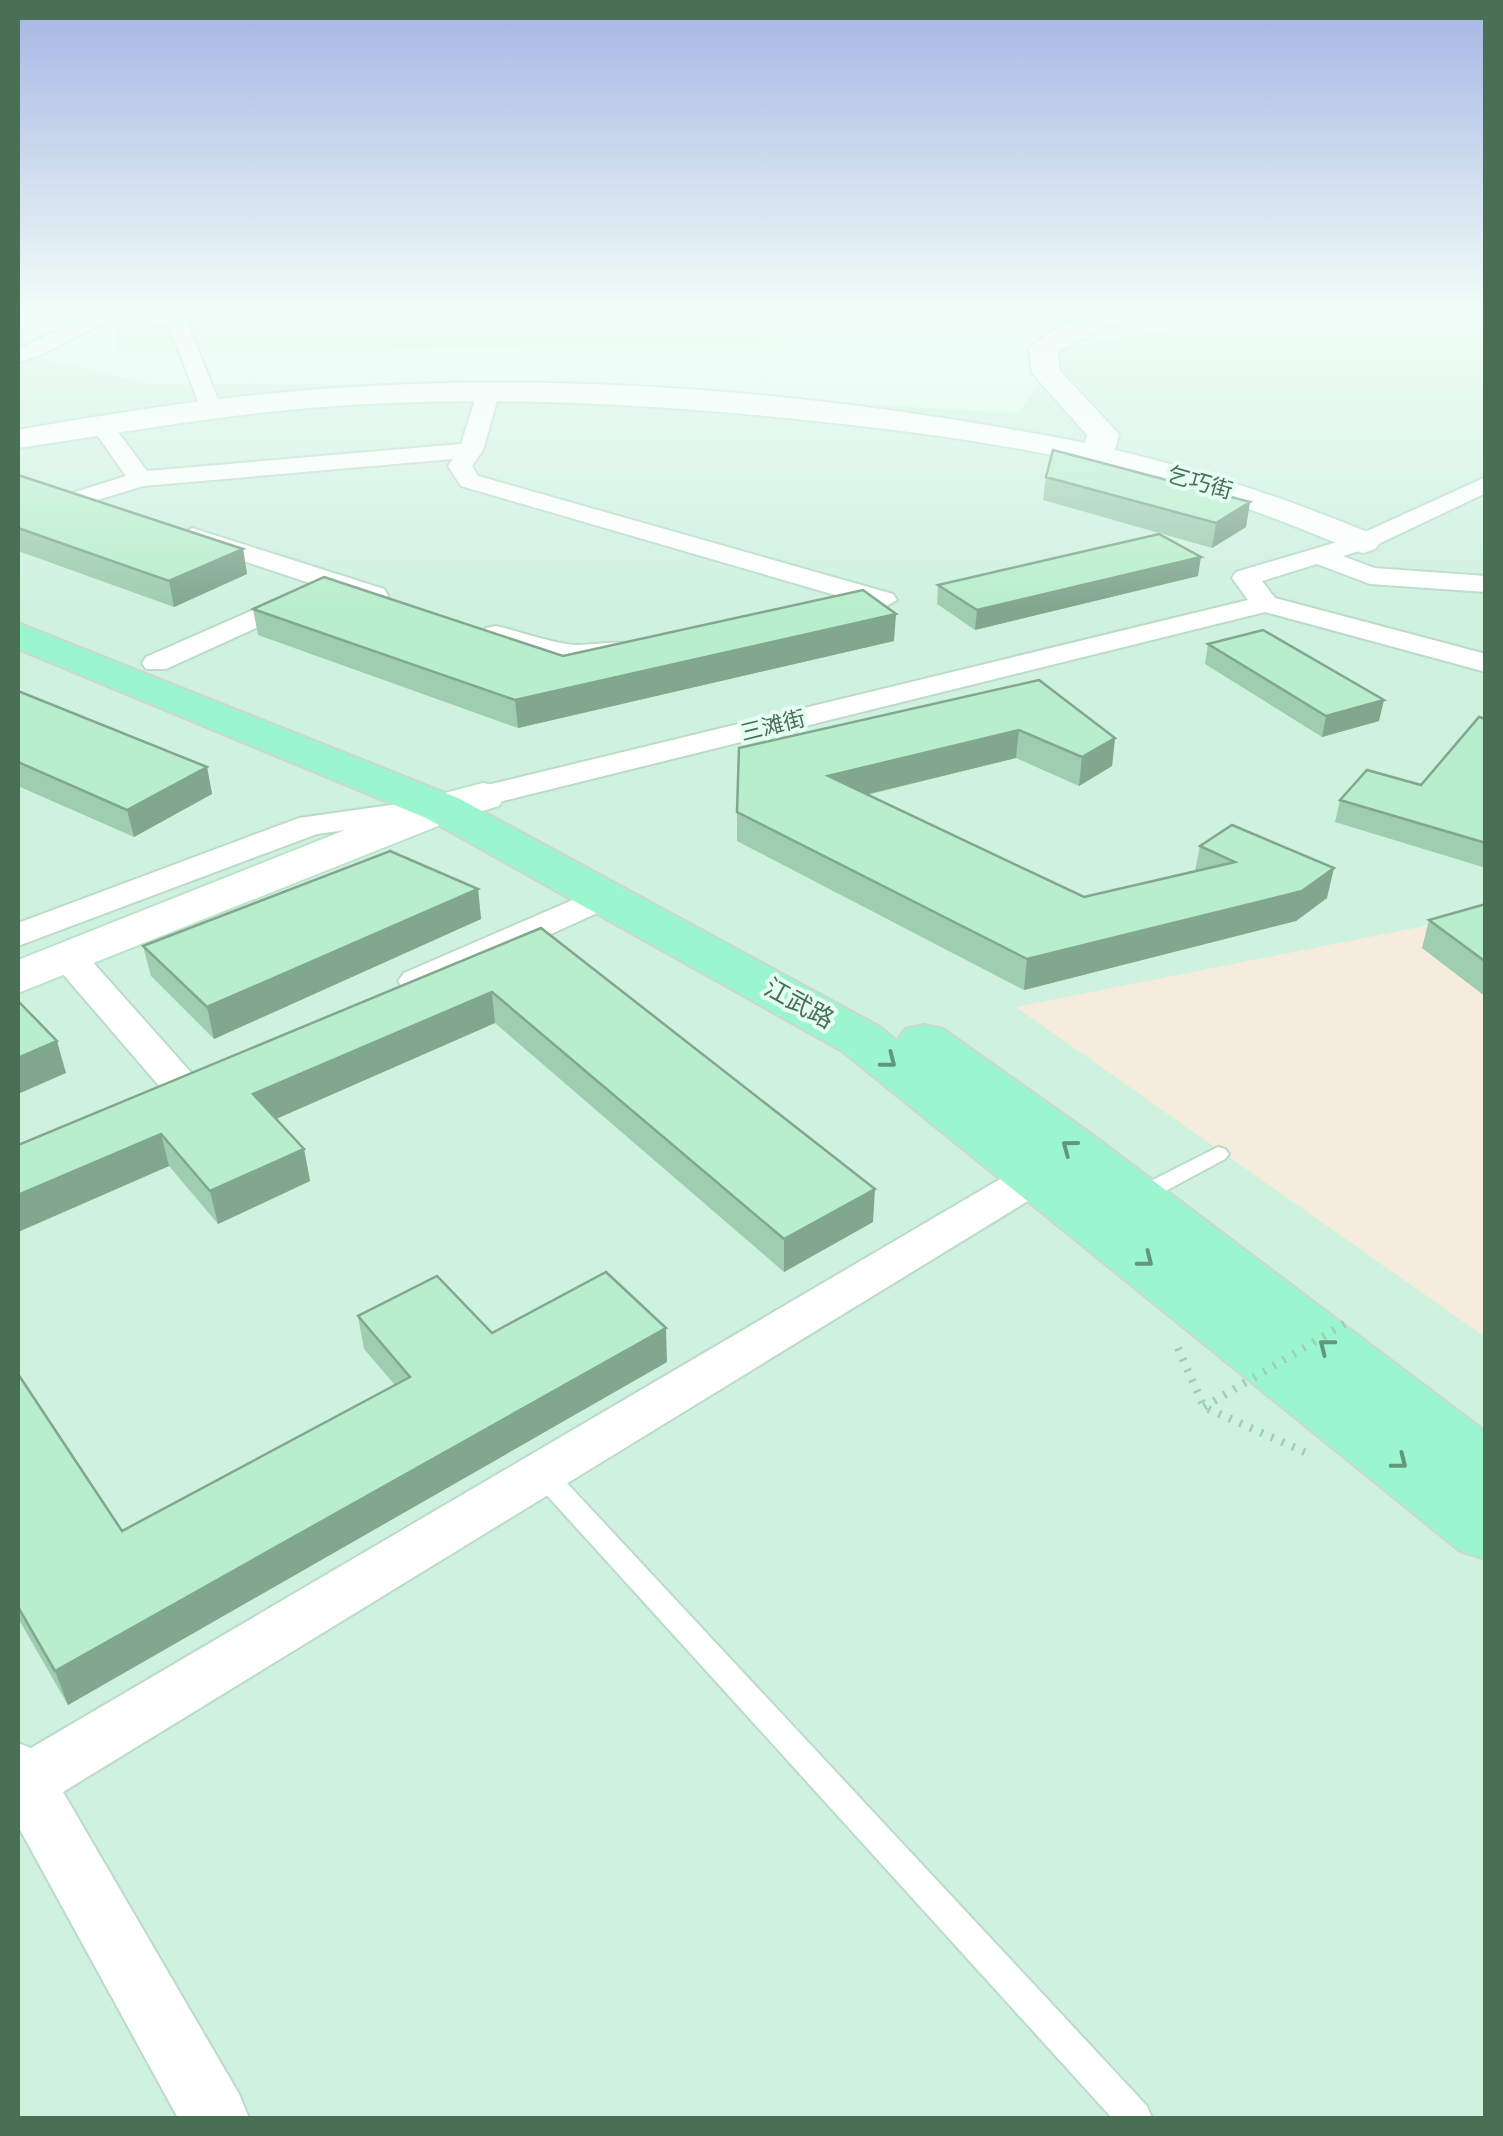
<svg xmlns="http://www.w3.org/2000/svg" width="1503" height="2136" font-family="'Nunito Sans','Noto Sans SC',sans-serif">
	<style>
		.residential { fill: #cff1e0 }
		.education { fill: #f6ecdd }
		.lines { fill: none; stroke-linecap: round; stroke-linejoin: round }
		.lane-casing { stroke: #bbdbc8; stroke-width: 4 }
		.street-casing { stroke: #bbdbc8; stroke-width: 4 }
		.secondary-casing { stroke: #bbe2cc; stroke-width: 4 }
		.primary-casing { stroke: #ccd7cf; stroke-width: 4 }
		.path { stroke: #9dd2af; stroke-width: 8; stroke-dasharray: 2.5 9; stroke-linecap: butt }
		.lane { fill: #fff; fill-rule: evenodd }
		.street { fill: #fff; fill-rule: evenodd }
		.secondary { fill: #fff; fill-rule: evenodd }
		.primary { fill: #9bf6d0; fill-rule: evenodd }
		.path-bridge { stroke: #9dd2af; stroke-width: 8; stroke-dasharray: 2.5 9; stroke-linecap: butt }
		.wall { fill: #9fcdaf }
		.shaded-wall { fill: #82a78f }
		.building { fill: #b9eecc; stroke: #82a78f; stroke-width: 2.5 }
		.oneway { stroke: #62987a }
		.labels { text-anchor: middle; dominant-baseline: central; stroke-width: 8; stroke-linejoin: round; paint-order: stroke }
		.far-street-label { font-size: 22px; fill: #496f55; stroke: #e5fef3 }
		.street-label { font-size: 25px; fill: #496f55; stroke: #e5fef3 }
	</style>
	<rect width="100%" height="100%" fill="#e0faef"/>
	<path class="residential" d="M115,308H763L786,342L118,354Z
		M1295,308H1485V2118H18V353L149,384L530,385L1019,413L1062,348Z"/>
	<path class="education" d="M1485,914V1337L1016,1007Z"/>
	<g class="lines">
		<g class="lane-casing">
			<path id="lane" d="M1218,1147L1225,1149L1229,1154L1225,1159L1145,1202H1129L1126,1197L1129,1192Z
				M542,1463L551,1466L1147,2106L1152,2118H1112L533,1480L529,1473L533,1466Z"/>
		</g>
		<g class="street-casing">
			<path id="street" d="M148,308L186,321L222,409L219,414H203L170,328C105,298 76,349 18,362V349C65,327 94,308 148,308Z
				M488,388L499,394L483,450L472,466L478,476L893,594L897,600L883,608L873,606L461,486L448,466L453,459L143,486L78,506L66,499L69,494L126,476L90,425L93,420H109L147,471L461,444L477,394Z
				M1486,477V493L1372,547L1343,556L1374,568L1486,576V592L1370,584L1317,564L1262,581L1275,598L1486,654V672L1265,612L483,806L471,803L467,796L471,789L1248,600L1232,578L1236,572L1354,537Z
				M192,528L384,589L388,595L384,601H364L183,541L179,536Z
				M303,588L317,596L313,602L166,669H146L142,663L146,657Z
				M496,626C522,632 547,642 574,645C593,646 612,640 630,644L634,650L630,656C580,669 534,656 486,640L482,634L486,628Z
				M433,799L445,802L449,809L445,816L317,834L18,946V923L299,818Z
				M605,886L617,890L623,897L617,904L430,989L417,992L404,989L398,981L404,973Z
				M69,947L82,950L195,1077L201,1086L195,1095L181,1099L167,1095L56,966L50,958L56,950Z
				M1039,1161L1054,1165L1060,1175L1054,1185L63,1792L239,2094L249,2118H178L18,1826V1743L31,1748L1024,1165Z"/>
		</g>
		<g class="secondary-casing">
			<path id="secondary" d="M1114,308H1174L1170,314L1109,326L1057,351L1060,371L1119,434L1115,450C1205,471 1290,500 1375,535L1381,542L1375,549L1363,553L1351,549C1299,528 1248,507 1195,491C1046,445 888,427 733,413C592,401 451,396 310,408C211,416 115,434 18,448V430C114,413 212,398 310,390C566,369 833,393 1085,443L1087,435L1032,373L1029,348L1061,325Z
				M483,783L499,786L505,796L499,806L458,818L18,993V960L426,798Z"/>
		</g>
		<g class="primary-casing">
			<path id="primary" d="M18,623L458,798L880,1027L897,1041L905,1029L924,1025L943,1029L1094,1136L1486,1432V1559L1460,1551L842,1051L426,818L18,649Z"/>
		</g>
		<path class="path" d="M1178,1348L1204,1407L1307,1453"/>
		<use href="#lane" class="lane"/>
		<use href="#street" class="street"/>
		<use href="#secondary" class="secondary"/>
		<use href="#primary" class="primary"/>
		<path class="path-bridge" d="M1204,1407L1351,1320"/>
	</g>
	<path class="wall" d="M18,475L243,549L247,574L174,607L18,551Z
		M1046,477L1250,502L1246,527L1212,548L1043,500Z
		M1198,576L975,630L937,604L938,585Z
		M253,609L563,656L894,641L518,728L258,635Z
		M1208,644L1379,721L1322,737L1205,664Z
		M1039,680L1115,738L1112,766L1079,786L1016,758L867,795L1084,897L1195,871L1200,846L1327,898L1296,921L1024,990L737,841V812Z
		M18,691L207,767L212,794L134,837L18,786Z
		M1486,719V868L1335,822L1340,800L1421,785Z
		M478,889L481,919L214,1039L151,976L143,946Z
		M1486,904V997L1422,948L1429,920Z
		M541,928L873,1222L784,1272L495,1023L276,1119L304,1149L310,1181L218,1224L169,1166L18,1232V1145Z
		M358,1316L492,1333L667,1362L68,1705L18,1618V1374L122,1531L395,1385L364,1349Z"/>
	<path class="shaded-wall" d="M1250,502L1246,527L1212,548L1216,523Z
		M243,549L247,574L174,607L169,581Z
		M1201,557L1198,576L975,630L977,610Z
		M896,614L894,641L518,728L515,700Z
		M1384,700L1379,721L1322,737L1326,716Z
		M1019,730L1016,758L827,804L828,776Z
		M1115,738L1112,766L1079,786L1082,757Z
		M207,767L212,794L134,837L127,810Z
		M1334,868L1327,898L1296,921L1024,990L1027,959Z
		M478,889L481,919L214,1039L207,1007Z
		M492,992L495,1023L260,1126L253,1094Z
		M57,1041L66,1073L18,1094V1058Z
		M161,1134L169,1166L18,1232V1195Z
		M304,1149L310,1181L218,1224L210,1191Z
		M875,1189L873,1222L784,1272V1239Z
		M666,1328L667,1362L68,1705L55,1671Z"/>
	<path class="building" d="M1053,450L1250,502L1216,523L1046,477Z
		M18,475L243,549L169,581L18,528Z
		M1159,534L1201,557L977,610L938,585Z
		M324,577L563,656L863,590L896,614L515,700L253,609Z
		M1263,630L1384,700L1326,716L1208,644Z
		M1039,680L1115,738L1082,757L1019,730L828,776L1084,897L1235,862L1200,846L1232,825L1334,868L1302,891L1027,959L737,812L739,748Z
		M18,691L207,767L127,810L18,762Z
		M1479,717L1486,719V843L1340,800L1367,770L1421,785Z
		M390,851L478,889L207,1007L143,946Z
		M1486,904V962L1429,920Z
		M541,928L875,1189L784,1239L492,992L253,1094L304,1149L210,1191L161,1134L18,1195V1145Z
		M18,1001L57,1041L18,1058Z
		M606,1272L666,1328L55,1671L18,1607V1374L122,1531L410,1377L358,1316L437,1276L492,1333Z"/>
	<defs><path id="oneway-chevron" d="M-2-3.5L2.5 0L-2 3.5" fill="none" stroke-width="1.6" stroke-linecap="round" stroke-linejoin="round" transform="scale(2.5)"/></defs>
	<g class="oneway">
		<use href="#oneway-chevron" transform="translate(889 1061) rotate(38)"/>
		<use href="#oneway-chevron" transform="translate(1069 1147) rotate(-143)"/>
		<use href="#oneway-chevron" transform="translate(1146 1260) rotate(38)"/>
		<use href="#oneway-chevron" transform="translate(1326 1346) rotate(-142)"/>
		<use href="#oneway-chevron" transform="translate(1400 1462) rotate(38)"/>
	</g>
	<linearGradient id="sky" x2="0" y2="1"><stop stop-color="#a5b5e4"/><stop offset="0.51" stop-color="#f1fdf8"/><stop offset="1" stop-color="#f1fdf8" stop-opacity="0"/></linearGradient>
	<rect width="1503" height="607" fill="url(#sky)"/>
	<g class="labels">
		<g class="far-street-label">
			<text transform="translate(1200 483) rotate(16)">乞巧街</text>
			<text transform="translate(773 726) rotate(-14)">三滩街</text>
		</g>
		<g class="street-label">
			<text transform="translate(799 1004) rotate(29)">江武路</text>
		</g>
	</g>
	<rect width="1503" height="2136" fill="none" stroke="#496f55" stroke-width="40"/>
</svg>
